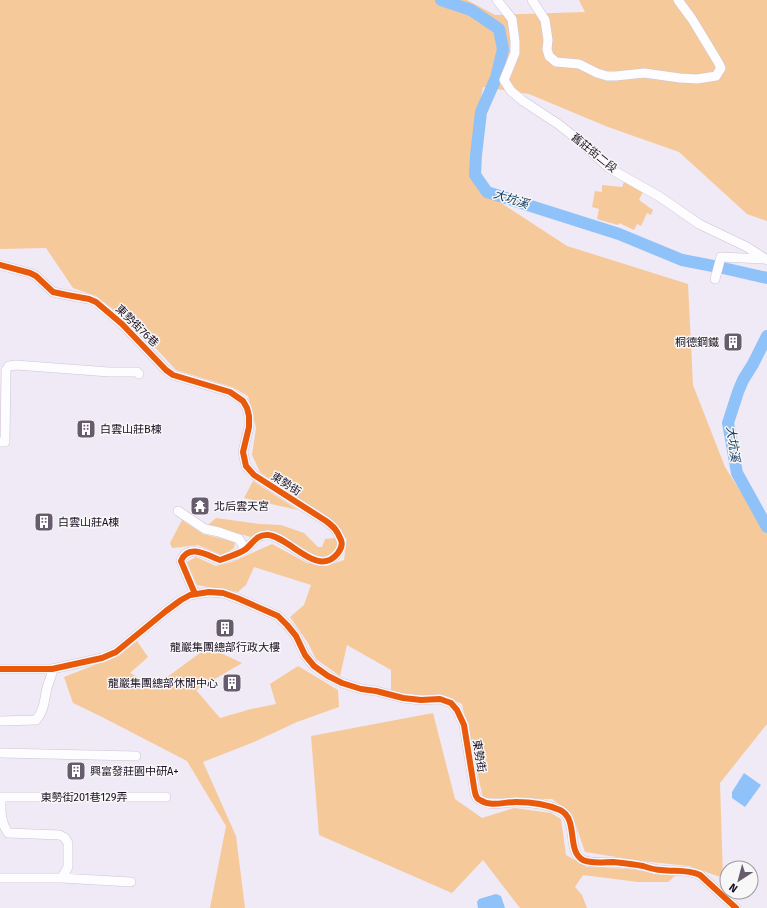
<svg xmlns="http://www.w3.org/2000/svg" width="767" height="908" font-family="'Fira Sans','Noto Sans TC',sans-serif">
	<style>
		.green { fill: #f6c99a }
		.water { fill: #8fc2f9 }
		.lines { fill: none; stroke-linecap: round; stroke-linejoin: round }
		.river { stroke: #8fc2f9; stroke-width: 12 }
		.minor-casing { stroke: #cdc4d4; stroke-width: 10 }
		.minor { stroke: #fdfcfe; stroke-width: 9 }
		.cycleway-casing { stroke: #f7f7f7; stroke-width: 8 }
		.cycleway { stroke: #e8590c; stroke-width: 6 }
		.labels { text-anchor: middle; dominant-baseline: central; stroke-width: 3; stroke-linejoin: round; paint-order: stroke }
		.street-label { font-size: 11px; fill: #1b1023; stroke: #f7f7f7 }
		.poi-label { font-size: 11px; fill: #1b1023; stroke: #f7f7f7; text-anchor: start }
		.water-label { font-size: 12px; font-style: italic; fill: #11395d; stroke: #f7f7f7 }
	</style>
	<rect width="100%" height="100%" fill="#f0e9f6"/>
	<path class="green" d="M0,0H467L495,15L585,12L579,0H767V221L747,214L679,152L608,127L529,94L483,87L471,152L486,193L567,246L688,284L693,385L725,467L756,516L767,529V724L720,783L723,878L689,866L641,861L585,852L572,814L552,799L483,798L462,704L443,695L410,696L391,690V670L347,645L340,676L316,659L308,643L290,617L304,605L311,585L254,567L246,585L238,592L197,585L187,562L196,557L216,566L232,562L272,544L307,563L327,566L344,560L347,539L324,518L260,472L252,455L256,428L248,396L232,387L176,370L135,326L96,296L73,288L46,248L0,249Z
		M624,182L643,192L639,200L653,210L651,215L647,213L641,226L637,224L634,230L619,223L618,225L597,219L599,209L592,207L595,191L602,192V185L622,187Z
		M253,481L298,510L244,498Z
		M216,518L260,524L281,525L304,533L318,547H322L325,539L335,538L338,544L336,553L331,556L319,557L310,554L297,544L278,533L251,537L208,525Z
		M182,520L203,534L235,542L234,548L222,555L198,545L172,548L170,543Z
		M137,641L148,657L130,673L155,686L208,647L242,663L196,690L220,718L251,709L276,704L270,684L298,666L338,690L339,707L297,722L254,742L203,762L236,836L245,908H210L226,826L187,761L102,717L73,703L64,677L113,658Z
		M433,713L455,799L482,818L514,808L551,813L561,819L566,855L587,867L629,869L675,876L668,882H638L583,875L575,887L582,895L587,908H520L483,860L452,893L319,835L311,736Z"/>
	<path class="water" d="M744,773L761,785L745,807L732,798V792Z
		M496,894L501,896L505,908H478L477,902L479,899Z"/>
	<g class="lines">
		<path class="river" d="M441,0L471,10L499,29L503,49L496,78L481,112L476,155L475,175L487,192L619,234L682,260L713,266
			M723,268L767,278
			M767,336L753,364L743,380L738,392L728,423L737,473L767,527"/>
		<g class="minor-casing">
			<path id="minor" d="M497,0L512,19L515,41V53L504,80L511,91L523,101L558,124L577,139L609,168L660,197L699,224L747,247L767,260
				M532,0L545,20L548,40L547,49L549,56L556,62L579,64L597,73L607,76H616L644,73L680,78L697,79L716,76L721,68L718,62L692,19L678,0
				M0,265L30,273L36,276L53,292L67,295L89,299L96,302L122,324L166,370L173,375L230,392L243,401L247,408L249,416V427L243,452L246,466L254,475L326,521C334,527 337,530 341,540C343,545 341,549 338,553C318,579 290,537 268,535C257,534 253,543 246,549C239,554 230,556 223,559L220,560C207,555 188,543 181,561L195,594
				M715,279L721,257L765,259
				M0,442H5L6,370L9,366L16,365L109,372H137L139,374
				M178,511L205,529L219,532L239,539L245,549
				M0,669H52L102,658L116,652L166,611L181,600L190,595L209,592L223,593L237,598L278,616L287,625L296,636L305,655L314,666L328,676L342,683L361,689L376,691L403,698L421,700L440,699L451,703L457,710L464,725L474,787C475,792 475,798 480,800C490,807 504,802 516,802C531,802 546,804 560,810C579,819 566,851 583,860C592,864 604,862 613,862C623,863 634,864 643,866C649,868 655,870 661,870C675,872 686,869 700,875L736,908
				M0,721L36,720C46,708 44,697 48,684C51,677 52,677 52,669
				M0,753L136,756
				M0,797H1C1,813 0,820 8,833L60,835L65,838L68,843V867L64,874L61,878H0
				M1,797H166
				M61,878L131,882"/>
		</g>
		<use href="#minor" class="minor"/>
		<g class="cycleway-casing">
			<path id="cycleway" d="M0,265L30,273L36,276L53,292L67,295L89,299L96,302L122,324L166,370L173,375L230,392L243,401L247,408L249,416V427L243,452L246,466L254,475L326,521C334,527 337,530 341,540C343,545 341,549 338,553C318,579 290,537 268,535C257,534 253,543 246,549C239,554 230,556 223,559L220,560C207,555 188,543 181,561L195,594
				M0,669H52L102,658L116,652L166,611L181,600L190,595L209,592L223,593L237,598L278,616L287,625L296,636L305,655L314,666L328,676L342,683L361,689L376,691L403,698L421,700L440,699L451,703L457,710L464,725L474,787C475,792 475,798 480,800C490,807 504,802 516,802C531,802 546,804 560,810C579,819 566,851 583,860C592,864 604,862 613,862C623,863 634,864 643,866C649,868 655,870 661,870C675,872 686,869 700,875L736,908"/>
		</g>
		<use href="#cycleway" class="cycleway"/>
	</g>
	<defs>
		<g id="building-square" transform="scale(1)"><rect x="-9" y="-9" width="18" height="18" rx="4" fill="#665c6d" stroke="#f7f7f7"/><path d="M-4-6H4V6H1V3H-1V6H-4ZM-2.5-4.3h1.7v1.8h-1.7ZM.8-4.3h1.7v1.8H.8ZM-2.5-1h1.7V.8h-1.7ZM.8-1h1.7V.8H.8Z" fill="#fff"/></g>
		<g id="temple-square" transform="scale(1)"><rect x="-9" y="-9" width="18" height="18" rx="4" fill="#665c6d" stroke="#f7f7f7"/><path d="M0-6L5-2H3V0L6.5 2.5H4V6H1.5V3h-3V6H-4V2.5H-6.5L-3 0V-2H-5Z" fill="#fff"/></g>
	</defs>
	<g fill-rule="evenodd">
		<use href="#building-square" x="733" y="342"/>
		<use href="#building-square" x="86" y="429"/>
		<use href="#temple-square" x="200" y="506"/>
		<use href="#building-square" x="44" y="522"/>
		<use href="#building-square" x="225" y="628"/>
		<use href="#building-square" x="232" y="683"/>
		<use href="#building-square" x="76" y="771"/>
	</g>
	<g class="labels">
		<g class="street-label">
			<text transform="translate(594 153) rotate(39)">舊莊街二段</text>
			<text transform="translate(137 326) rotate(44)">東勢街76巷</text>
			<text transform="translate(286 484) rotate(32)">東勢街</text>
			<text transform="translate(479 756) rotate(81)">東勢街</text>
			<text x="84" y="797">東勢街201巷129弄</text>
		</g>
		<g class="poi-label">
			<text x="719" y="342" text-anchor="end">桐德鋼鐵</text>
			<text x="100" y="429">白雲山莊B棟</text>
			<text x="214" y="506">北后雲天宮</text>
			<text x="58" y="522">白雲山莊A棟</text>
			<text x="225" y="647" text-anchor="middle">龍巖集團總部行政大樓</text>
			<text x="218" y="683" text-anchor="end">龍巖集團總部休閒中心</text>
			<text x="90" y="771">興富發莊園中研A+</text>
		</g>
		<g class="water-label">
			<text transform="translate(511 199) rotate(18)">大坑溪</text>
			<text transform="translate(733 444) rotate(82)">大坑溪</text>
		</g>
	</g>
	<g transform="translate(739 880) rotate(216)"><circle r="19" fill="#f7f7f7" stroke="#9f9ba2"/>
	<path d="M0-3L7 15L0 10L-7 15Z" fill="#665c6d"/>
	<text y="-6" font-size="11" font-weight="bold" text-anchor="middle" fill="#1b1023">N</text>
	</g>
</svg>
